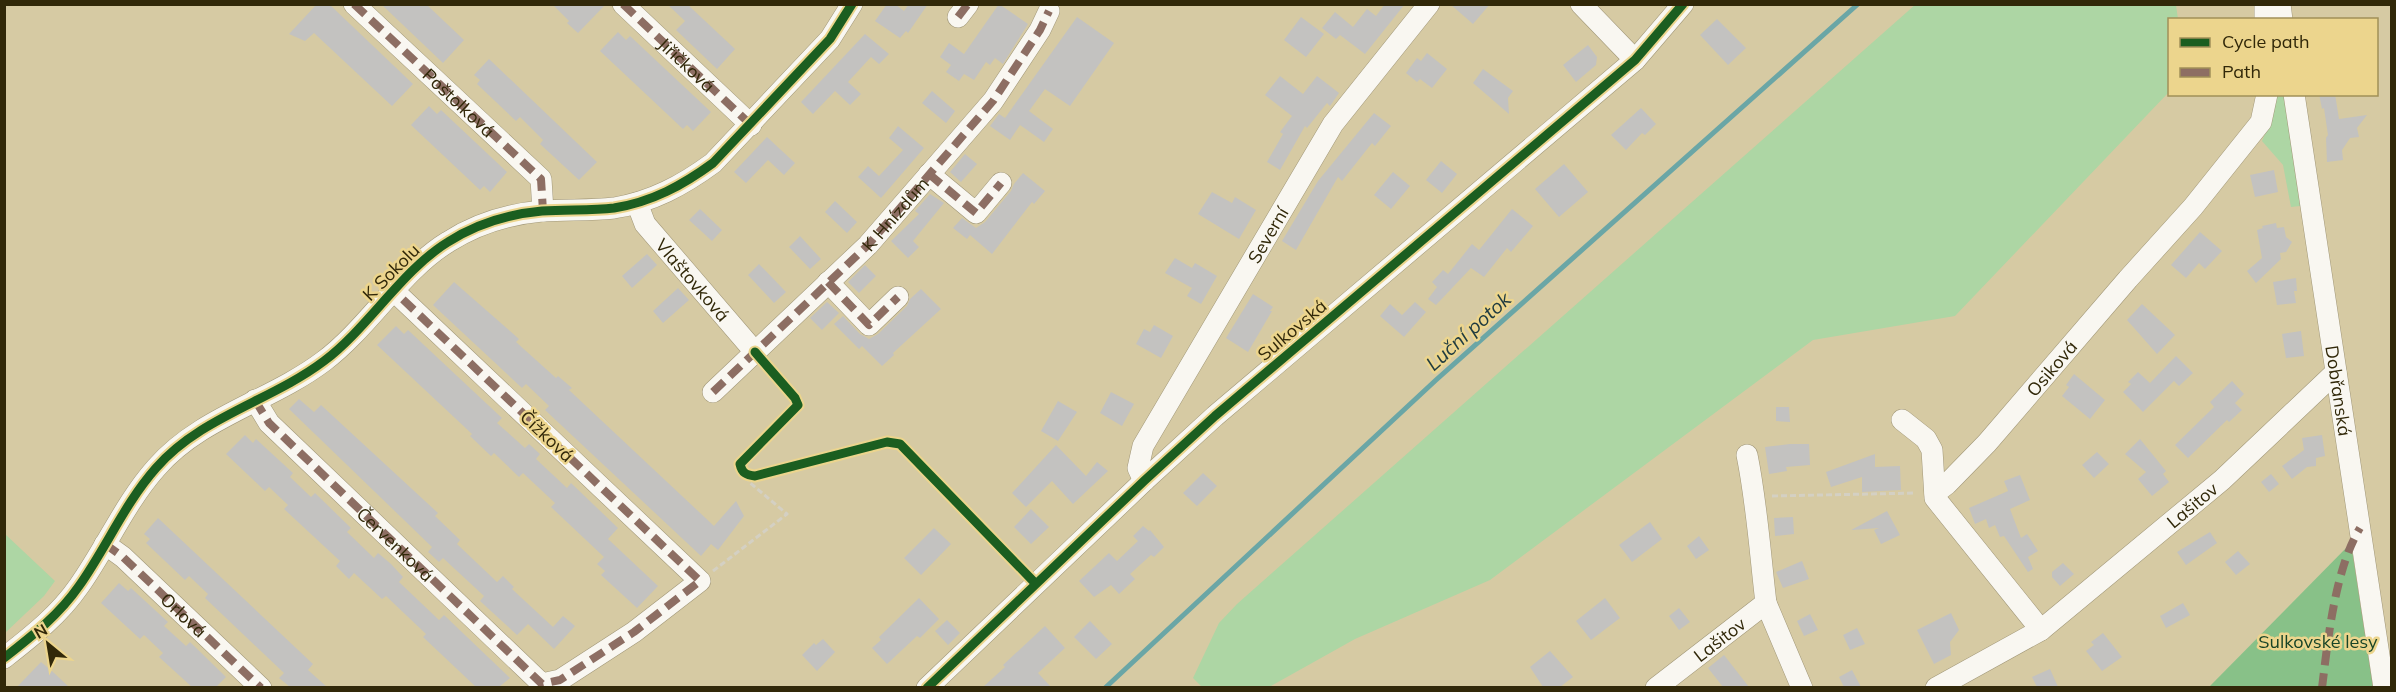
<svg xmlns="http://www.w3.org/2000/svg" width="2396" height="692" font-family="Mulish,sans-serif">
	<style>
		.green { fill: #add6a4 }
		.forest { fill: #88c188 }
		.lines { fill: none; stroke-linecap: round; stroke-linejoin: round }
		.stream { stroke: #6aa6a6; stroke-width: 5 }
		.building { fill: #c3c2c0 }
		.minor-casing { stroke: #a19778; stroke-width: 22 }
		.path { stroke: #d4d0c3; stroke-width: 3; stroke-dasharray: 6 3; stroke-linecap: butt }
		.minor { stroke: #f9f7f1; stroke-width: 21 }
		.quiet { stroke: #8d6e63; stroke-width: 8; stroke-dasharray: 15 8; stroke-linecap: butt }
		.cycleway-casing { stroke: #ecd58d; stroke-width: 13 }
		.cycleway { stroke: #1b5e20; stroke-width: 9 }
		.labels { text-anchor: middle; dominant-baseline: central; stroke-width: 5; stroke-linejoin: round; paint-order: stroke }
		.street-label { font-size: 18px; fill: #312809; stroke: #ecd58d }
		.park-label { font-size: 18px; fill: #174427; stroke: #ecd58d }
		.water-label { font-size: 20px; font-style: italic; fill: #1f3b40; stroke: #ecd58d }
	</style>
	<rect width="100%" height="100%" fill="#d6caa3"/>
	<path class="green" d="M1916,4L2176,5L2178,19L2170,20L2169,92L1955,316L1813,340L1490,580L1355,639L1269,687H1202L1193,678L1219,623L1237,604Z
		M2271,95H2284L2300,206L2291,207L2283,165L2262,141L2270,122Z
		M5,534L55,581L44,596L5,633Z"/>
	<path class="forest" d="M2351,543L2373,687H2209Z"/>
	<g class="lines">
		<path class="stream" d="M1105,688L1436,380L1858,4"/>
	</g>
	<path class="building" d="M317,4H329L413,84L392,106L314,33L305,41L289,34Z
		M381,4H426L464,40L443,63Z
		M552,4H606L578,33L567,23L569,21Z
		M667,4H687L735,49L717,69L676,30L685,21Z
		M887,4H895L904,11L909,4H928L908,33L906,31L900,38L875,21Z
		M999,4L1028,24L1003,64L995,58L990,65L986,62L974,80L964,74L959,81L946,72L951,65L940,57L949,43L964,54Z
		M1385,4H1405L1365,54L1340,35L1336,39L1322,28L1335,12L1353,27L1367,9L1376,16Z
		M1450,4H1490L1473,24Z
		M1077,17L1114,43L1070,106L1045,89L1029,111L1053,129L1044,142L1020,125L1010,140L990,126L999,114L1005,118Z
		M1301,17L1324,34L1306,57L1284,40Z
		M1717,19L1746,48L1728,65L1700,35Z
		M618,32L626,40L630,36L711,112L693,131L687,125L683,129L600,51Z
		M865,34L889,54L879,64L871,57L848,82L861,94L850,105L835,91L813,114L801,102Z
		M1588,45L1597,57L1596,65L1576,82L1563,65Z
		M1427,53L1447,69L1432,88L1420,79L1417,82L1406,73L1417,58L1421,61Z
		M489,59L597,162L579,180L540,144L543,140L520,117L516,121L477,84L480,80L474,75Z
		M1483,69L1513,91L1508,98L1509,114L1473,83Z
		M1280,76L1303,94L1317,76L1339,93L1330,106L1327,103L1307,128L1305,126L1280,170L1267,162L1283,134L1280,132L1292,116L1265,95Z
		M932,91L955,111L946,123L922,103Z
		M2319,94H2335L2339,119L2367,115L2357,128L2359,137L2350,138L2342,150L2343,160L2327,162L2326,138L2328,135L2324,108L2322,109Z
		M429,106L437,114L441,110L507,172L490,192L484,186L480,190L411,125Z
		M1641,108L1656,124L1645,135L1642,133L1626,150L1611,135Z
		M1374,113L1391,126L1375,146L1372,143L1342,181L1338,177L1296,250L1282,241L1318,181Z
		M898,126L924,148L881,198L858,177L868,166L879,176L903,150L889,138Z
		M767,137L795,163L784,175L768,160L746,183L734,172Z
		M965,154L977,164L961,182L950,172Z
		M1441,161L1457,174L1442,193L1426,180Z
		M1564,164L1588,192L1559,217L1535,189Z
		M2274,170L2278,192L2255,197L2250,175Z
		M1393,172L1410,186L1391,209L1374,195Z
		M1023,173L1045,191L1034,204L1032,202L992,254L970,235L967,239L953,228L962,218L976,228L985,222L1011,191L1014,184Z
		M1212,192L1232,203L1235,197L1256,210L1239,239L1198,214Z
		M930,194L944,203L913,241L919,247L908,258L891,241L919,214L915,211Z
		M835,201L857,222L847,233L825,212Z
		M700,209L722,230L712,241L689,220Z
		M1512,209L1533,226L1511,252L1507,248L1484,277L1471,268L1436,305L1428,299L1437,287L1432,282L1443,270L1448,274L1472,244L1479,250Z
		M2276,223L2277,228L2284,227L2286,237L2292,242L2286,252L2280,253L2281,259L2256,283L2247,271L2262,258L2257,230L2263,228L2262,226Z
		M2200,232L2222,251L2205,269L2199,263L2186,278L2171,265Z
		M800,236L821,259L810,269L789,247Z
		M647,254L657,265L632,288L622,276Z
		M1175,258L1192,268L1195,263L1217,276L1201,304L1187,296L1192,288L1165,273Z
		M759,264L786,292L774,303L748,275Z
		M865,265L876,276L859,293L848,282Z
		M2296,278L2297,291H2294L2296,303L2277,305L2273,282Z
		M454,282L519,339L516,342L556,378L558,376L572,388L569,390L714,526L736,501L744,516L718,550L711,544L701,556L545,410L549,406L526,384L522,388L433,305Z
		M678,288L689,300L663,323L653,311Z
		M921,289L941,309L893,353L894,355L882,366L862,346L859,349L834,324L843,316L860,334L869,339L878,334L907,306L910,299Z
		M1253,294L1273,307L1270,311H1272L1248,352L1226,338Z
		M827,302L839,313L822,330L810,318Z
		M1415,302L1426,312L1404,337L1380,316L1390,304L1402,315Z
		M2142,304L2175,335L2157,354L2127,320Z
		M1154,325L1173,336L1161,358L1136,344L1144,329L1150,332Z
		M396,326L404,334L408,330L472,390L502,418L497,423L525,448L529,444L540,454L536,459L567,488L571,483L618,528L608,539L658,586L637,608L601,575L605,571L597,564L604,557L551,507L555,503L523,473L519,477L494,453L491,456L470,436L472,434L377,345Z
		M2301,331L2304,356L2286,358L2282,334Z
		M2176,356L2193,373L2179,386L2174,381L2143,412L2123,392L2131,384L2128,382L2138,372L2150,383Z
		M2074,374L2105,400L2090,419L2062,396L2069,387L2066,385Z
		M2232,381L2244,394L2235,403L2242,410L2229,422L2227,420L2188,458L2175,445L2214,407L2210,402Z
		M1111,392L1134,404L1122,426L1100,413Z
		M299,399L314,412L321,405L438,513L435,516L460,540L457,544L497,582L503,576L514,587L512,589L553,627L563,616L575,626L554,649L528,624L517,635L480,601L484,596L443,558L439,562L428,552L432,547L289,409Z
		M1058,401L1077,412L1058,441L1041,431Z
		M1776,407H1789L1790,422L1776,421Z
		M245,435L253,443L256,439L293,473L290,477L311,497L315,493L351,528L347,532L374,558L378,553L391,564L403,577L399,582L439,620L444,615L510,678L499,687H476L423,637L426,634L386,596L382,599L354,573L349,579L336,566L340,561L284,509L288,505L269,487L265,491L226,454Z
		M2322,435L2325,456L2316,458V466L2307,467L2292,479L2282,466L2304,450L2302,438Z
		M2140,439L2166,471L2163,474L2169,482L2152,496L2138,479L2146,472L2125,454Z
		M1790,444H1809L1810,465L1786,467L1787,471L1769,474L1765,447Z
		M1056,445L1086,476L1097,462L1108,471L1073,504L1052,481L1026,507L1012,493Z
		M2097,452L2109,464L2094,478L2082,465Z
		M1875,454V467L1900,466L1901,490L1862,492V477L1831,487L1826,472Z
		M1203,473L1217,486L1197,506L1183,493Z
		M2271,474L2279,484L2269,492L2261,482Z
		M2020,475L2030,500L2010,509L2021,538L2027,534L2038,551L2028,557L2033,569L2028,572L2004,536L2000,537L1995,525L1989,528L1986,519L1975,524L1969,508L2008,491L2004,481Z
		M1031,509L1049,527L1031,544L1014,527Z
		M1887,511L1900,535L1881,544L1874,530L1879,528L1851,530Z
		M1793,517L1794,534L1775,536L1774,518Z
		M158,518L313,664L308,670L327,687H290L279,678L284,673L205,598L208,594L189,576L185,580L146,543L150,539L144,534Z
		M1650,522L1662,539L1632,562L1619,545Z
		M1143,526L1149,531L1150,530L1164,547L1154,557L1151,555L1130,574L1135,579L1119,594L1111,585L1094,597L1079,581L1109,553L1117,561L1138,541L1133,536Z
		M934,528L951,544L921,575L904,558Z
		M2210,532L2217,543L2186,565L2177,552Z
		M1699,536L1709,550L1696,559L1687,546Z
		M2238,551L2250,564L2236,575L2225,562Z
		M1802,561L1809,579L1783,588L1776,572Z
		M2063,563L2074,574L2060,586L2052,577V572Z
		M119,583L128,591L131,588L168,622L164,626L186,646L190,642L226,677L216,687H192L159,657L163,653L144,635L140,639L101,603Z
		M919,598L939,619L920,638L917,636L887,664L872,648L881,640L879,637Z
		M1605,598L1620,618L1591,640L1576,621Z
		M2183,603L2190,615L2166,628L2160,616Z
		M1679,608L1690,622L1679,630L1669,616Z
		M1951,613L1959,630L1950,642L1951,655L1934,664L1917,630Z
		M1810,614L1818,630L1804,636L1797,621Z
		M947,620L960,633L948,645L935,631Z
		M1090,621L1112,644L1096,659L1074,637Z
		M1045,626L1065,648L1038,673L1051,687H983L1005,667L1003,665Z
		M1857,628L1865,644L1850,650L1843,635Z
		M2103,633L2122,657L2102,671L2086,651L2094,645L2091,642Z
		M823,639L835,652L817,671L802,655L814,643L816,645Z
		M1550,651L1573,677L1560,687H1543L1530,667Z
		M1724,655L1749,687H1723L1708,668Z
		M41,662L53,672L69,687H17Z
		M2050,669L2058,687H2037L2032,677Z
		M1852,670L1861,687H1844L1839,677Z"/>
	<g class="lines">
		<g class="minor-casing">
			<g id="minor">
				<path id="s1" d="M354,4L541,179L543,211"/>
				<path id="s2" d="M623,4L751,125"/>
				<path d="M1581,4L1635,60"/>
				<path d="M2265,4V20"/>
				<path d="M2280,4L2282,20"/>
				<path d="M958,17L968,4"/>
				<path id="s3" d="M2294,94L2384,688"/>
				<path d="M929,174L976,213L1001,183"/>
				<path id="s4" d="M637,203L645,224L755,352"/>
				<path d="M828,282L869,325L898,297"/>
				<path id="s5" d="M713,392L868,245L993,101L1040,30L1049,11"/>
				<path d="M255,400L269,423L542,684L560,680L634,632L700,581L394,291"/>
				<path d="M1902,420L1926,439L1932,450L1935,498L2041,630"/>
				<path d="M1747,455C1757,504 1760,553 1766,603"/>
				<path id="s6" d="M1144,481L1138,468L1143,446L1333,124L1429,4"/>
				<path id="s7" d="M1935,493L1947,484L1987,443L2128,279L2193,207L2261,122L2267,94"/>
				<path id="s8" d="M105,544L123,557L261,688"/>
				<path d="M4,658C32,636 59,615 79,586C106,548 125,503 156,468C200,417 271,401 324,361C368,328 402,270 448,242C476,224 509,214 542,211C566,209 590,211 614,208C652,202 683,185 713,163L830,39L852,4"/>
				<path d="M927,688L1144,481L1215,416L1635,60L1683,4"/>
				<path id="s9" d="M1656,688L1766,603L1802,688"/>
				<path id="s10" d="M1936,688L2041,630L2222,480L2336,372"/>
			</g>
		</g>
		<path class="path" d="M1772,496L1916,493
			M713,571L787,514L749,482L747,475"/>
		<use href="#minor" class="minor"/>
		<g class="quiet">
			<path d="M354,4L541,179L543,211"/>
			<path d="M623,4L751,125"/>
			<path d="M958,17L968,4"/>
			<path d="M929,174L976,213L1001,183"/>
			<path d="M828,282L869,325L898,297"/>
			<path d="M713,392L868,245L993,101L1040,30L1049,11"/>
			<path id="s11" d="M255,400L269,423L542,684L560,680L634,632L700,581L394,291"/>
			<path d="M105,544L123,557L261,688"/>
			<path d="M2322,688C2328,639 2335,569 2360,528"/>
		</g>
		<g class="cycleway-casing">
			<path id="cycleway" d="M755,352L795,398L798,405L740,464C742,473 746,475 755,476L887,442L900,444L1036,584
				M4,658C32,636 59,615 79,586C106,548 125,503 156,468C200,417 271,401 324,361C368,328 402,270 448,242C476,224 509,214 542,211C566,209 590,211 614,208C652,202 683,185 713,163L830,39L852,4
				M927,688L1144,481L1215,416L1635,60L1683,4"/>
		</g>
		<use href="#cycleway" class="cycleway"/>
	</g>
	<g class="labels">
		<g class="street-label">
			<text stroke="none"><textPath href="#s2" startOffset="88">Jiřičková</textPath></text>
			<text stroke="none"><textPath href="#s1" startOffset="144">Poštolková</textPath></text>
			<text stroke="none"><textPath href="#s5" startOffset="255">K Hnízdům</textPath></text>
			<text stroke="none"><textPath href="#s6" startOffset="282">Severní</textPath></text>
			<text transform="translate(391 272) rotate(-45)">K Sokolu</text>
			<text stroke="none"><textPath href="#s4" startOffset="96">Vlaštovková</textPath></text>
			<text transform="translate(1292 330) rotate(-40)">Sulkovská</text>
			<text stroke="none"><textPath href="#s7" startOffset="171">Osiková</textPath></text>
			<text stroke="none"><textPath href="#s3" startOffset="300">Dobřanská</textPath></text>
			<text transform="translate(547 436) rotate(43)">Čížková</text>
			<text stroke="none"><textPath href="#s10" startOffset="316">Lašitov</textPath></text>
			<text stroke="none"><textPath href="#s11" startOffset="202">Červenková</textPath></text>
			<text stroke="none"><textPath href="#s8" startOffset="106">Orlová</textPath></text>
			<text stroke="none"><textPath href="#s9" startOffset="80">Lašitov</textPath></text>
		</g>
		<g class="park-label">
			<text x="2318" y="641">Sulkovské lesy</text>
		</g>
		<g class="water-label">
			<text transform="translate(1468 331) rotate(-42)">Luční potok</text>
		</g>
	</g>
	<rect width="2396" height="692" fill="none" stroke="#312809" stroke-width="12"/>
	<rect x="2168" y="18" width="210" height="78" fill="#ecd58d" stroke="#a19058" stroke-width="1.5"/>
	<rect x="2180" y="38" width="30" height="9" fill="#1b5e20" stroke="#a19058" stroke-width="1.5"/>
	<text x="2222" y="48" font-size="18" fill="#312809">Cycle path</text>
	<rect x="2180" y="68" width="30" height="9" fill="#8d6e63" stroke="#a19058" stroke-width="1.5"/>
	<text x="2222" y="78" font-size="18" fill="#312809">Path</text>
	<g transform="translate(48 644) rotate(330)" stroke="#ecd58d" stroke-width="4.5" paint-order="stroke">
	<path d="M0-4.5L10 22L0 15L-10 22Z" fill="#312809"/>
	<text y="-9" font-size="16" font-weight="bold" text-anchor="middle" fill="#312809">N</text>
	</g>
</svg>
